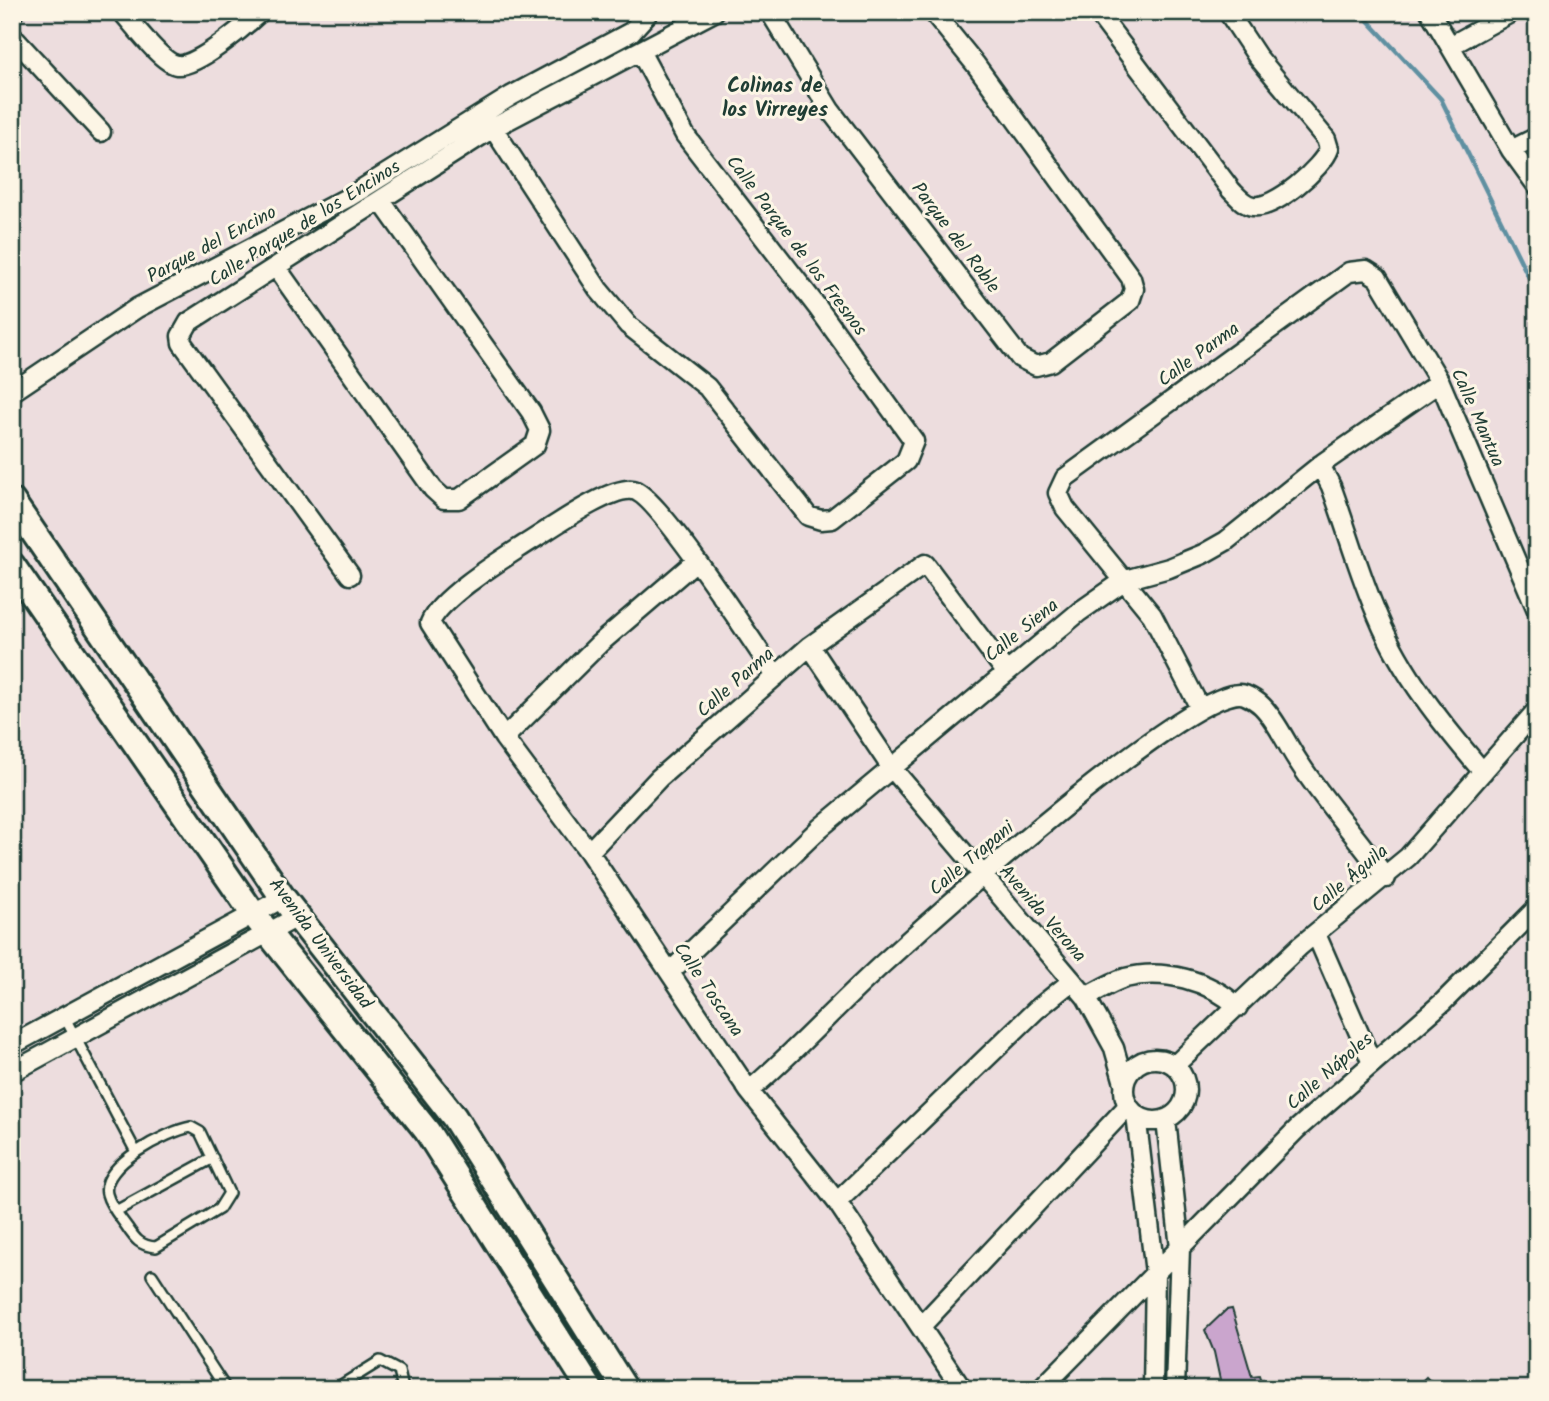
<svg xmlns="http://www.w3.org/2000/svg" width="1549" height="1401" font-family="Kalam,sans-serif">
	<style>
		.lines { fill: none; stroke-linecap: round; stroke-linejoin: round }
		.stream { stroke: #5e90a1; stroke-width: 4.5 }
		.building { fill: #caa5cd; stroke: #1f3d34; stroke-width: 2 }
		.lane-casing { stroke: #1f3d34; stroke-width: 14 }
		.street-casing { stroke: #1f3d34; stroke-width: 23 }
		.secondary-casing { stroke: #1f3d34; stroke-width: 30 }
		.lane { stroke: #fcf5e5; stroke-width: 9 }
		.street { stroke: #fcf5e5; stroke-width: 18 }
		.secondary { stroke: #fcf5e5; stroke-width: 24 }
		.labels { text-anchor: middle; dominant-baseline: central; stroke-width: 6; stroke-linejoin: round; paint-order: stroke }
		.street-label { font-size: 19px; fill: #1f3d34; stroke: #fcf5e5 }
		.neighbourhood-label { font-size: 21px; font-weight: bold; fill: #1f3d34; stroke: #fcf5e5 }
	</style>
	<rect width="100%" height="100%" fill="#edddde"/>
	<filter id="ink" filterUnits="userSpaceOnUse"><feTurbulence type="fractalNoise" baseFrequency=".0143" numOctaves="2"/><feDisplacementMap in="SourceGraphic" scale="14" xChannelSelector="R" yChannelSelector="G"/><feConvolveMatrix kernelMatrix="1 2 1 2 8 2 1 2 1" color-interpolation-filters="sRGB"/></filter>
	<g filter="url(#ink)">
		<g class="lines">
			<path class="stream" d="M1360,12L1441,99L1537,294"/>
		</g>
		<path class="building" d="M1232,1309L1252,1377L1259,1376L1263,1389H1222L1214,1352L1205,1330L1226,1310Z
			M1426,1377L1438,1389H1414Z"/>
		<g class="lines">
			<g class="lane-casing">
				<path id="lane" d="M64,1016L136,1152
					M191,1127L200,1132L229,1193L219,1209L156,1247C140,1246 135,1239 127,1227C120,1217 110,1206 107,1194C100,1165 168,1131 191,1127Z
					M116,1211L213,1158
					M152,1275L226,1389
					M335,1389L380,1361L399,1371L403,1389"/>
			</g>
			<g class="street-casing">
				<path id="street" d="M122,12C133,24 162,63 177,65C196,68 246,25 260,12
					M770,12L830,110L1020,358L1036,366L1051,362L1130,301L1134,289L1131,278L976,65L933,12
					M1097,12L1231,190C1237,196 1244,205 1253,206C1274,210 1323,167 1329,149L1326,139L1257,56L1228,12
					M1430,12L1511,150L1537,186
					M12,14L14,12
					M12,36L101,132
					M1450,46L1512,12
					M493,128L598,289L628,325L707,387L808,516L821,520L832,519L906,461L914,441L818,308L685,135L641,53
					M1511,150L1537,137
					M276,267L433,489L444,499H459L535,445L540,430L531,412L381,201
					M12,392L137,308L349,197L511,96L631,32L649,12
					M1320,465L1331,486C1347,529 1359,574 1378,617C1402,675 1443,725 1483,772
					M350,575L182,343L181,336L189,322L493,128L714,12
					M810,646L891,767L1086,997L1114,1048L1124,1083
					M776,676C756,647 658,495 633,490C609,486 546,532 524,545C501,560 440,598 430,623L504,738L589,852L749,1091L837,1202L962,1389
					M1199,706L1152,615L1065,508L1058,493L1065,478L1349,272L1366,270L1377,277L1440,382L1537,610
					M504,738L599,644L696,561
					M589,852L659,778L810,646L925,564L1006,672
					M1316,934L1372,1063
					M671,971L820,828L1079,612L1125,580L1169,568L1203,554L1226,541L1323,463L1440,382
					M1086,997C1099,990 1112,982 1125,978C1163,968 1209,980 1238,1007
					M12,1045L283,898
					M1124 1090a31 31 0 1 1 62 0a31 31 0 1 1-62 0Z
					M1175,1065L1300,946L1408,857L1537,710
					M12,1072L297,917
					M749,1091C798,1049 840,1002 888,959C932,919 1201,677 1245,695C1250,697 1258,702 1262,706C1278,722 1287,746 1300,764C1326,804 1359,839 1386,878
					M1136,1115L1155,1273L1153,1389
					M1166,1120L1180,1248L1175,1389
					M837,1202L1036,1010L1072,981
					M922,1325L1128,1106
					M1041,1389L1297,1129L1443,1002L1537,908"/>
			</g>
			<g class="secondary-casing">
				<path id="secondary" d="M12,501L283,898L454,1117L625,1389
					M12,565L254,915L427,1131L590,1389"/>
			</g>
			<use href="#lane" class="lane"/>
			<use href="#street" class="street"/>
			<use href="#secondary" class="secondary"/>
		</g>
	</g>
	<g class="labels">
		<g class="street-label">
			<text transform="translate(305 224) rotate(-32)">Calle Parque de los Encinos</text>
			<text transform="translate(955 238) rotate(53)">Parque del Roble</text>
			<text transform="translate(212 245) rotate(-28)">Parque del Encino</text>
			<text transform="translate(796 246) rotate(53)">Calle Parque de los Fresnos</text>
			<text transform="translate(1199 355) rotate(-36)">Calle Parma</text>
			<text transform="translate(1477 418) rotate(66)">Calle Mantua</text>
			<text transform="translate(1022 631) rotate(-39)">Calle Siena</text>
			<text transform="translate(736 683) rotate(-41)">Calle Parma</text>
			<text transform="translate(972 859) rotate(-40)">Calle Trapani</text>
			<text transform="translate(1350 879) rotate(-40)">Calle Águila</text>
			<text transform="translate(1042 914) rotate(49)">Avenida Verona</text>
			<text transform="translate(320 944) rotate(53)">Avenida Universidad</text>
			<text transform="translate(708 990) rotate(56)">Calle Toscana</text>
			<text transform="translate(1330 1072) rotate(-41)">Calle Nápoles</text>
		</g>
		<g class="neighbourhood-label">
			<text x="775" y="86">Colinas de<tspan x="775" dy="24">los Virreyes</tspan></text>
		</g>
	</g>
	<rect width="1549" height="1401" fill="none" stroke="#fcf5e5" stroke-width="42"/>
	<rect x="21" y="21" width="1507" height="1359" fill="none" stroke="#1f3d34" stroke-width="2.5" filter="url(#ink)"/>
</svg>
